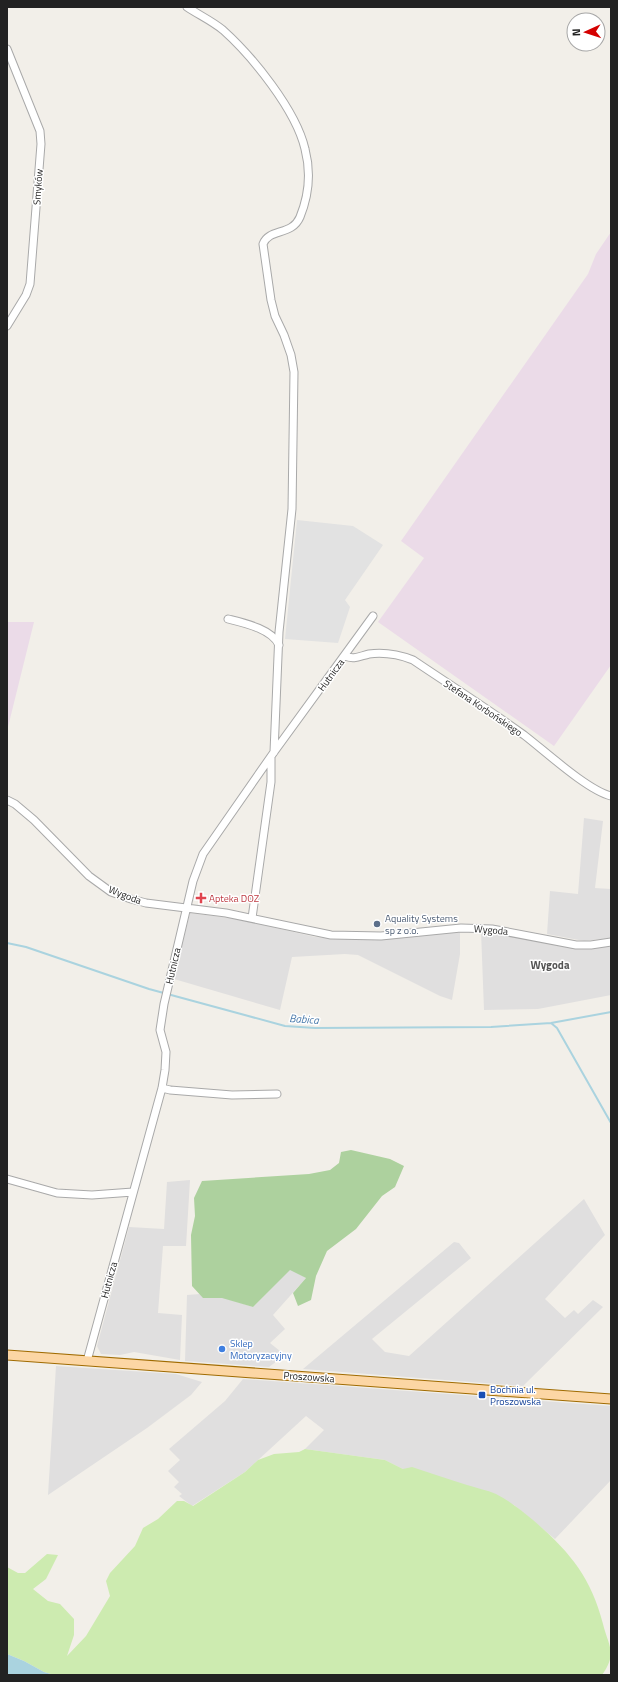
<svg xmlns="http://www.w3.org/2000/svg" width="618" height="1682" font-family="'Titillium Web',sans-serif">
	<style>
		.residential { fill: #e0dfdf }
		.industrial { fill: #ebdbe8 }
		.grass { fill: #cdebb0 }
		.forest { fill: #add19e }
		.parking { fill: #e2e2e2 }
		.water { fill: #aad3df }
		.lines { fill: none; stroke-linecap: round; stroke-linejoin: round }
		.stream { stroke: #aad3df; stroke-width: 2 }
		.minor-casing { stroke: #a9a9a9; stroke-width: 9 }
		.major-casing { stroke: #a06b00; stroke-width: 11 }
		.minor { stroke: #fff; stroke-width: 7 }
		.major { stroke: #fcd6a4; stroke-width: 9 }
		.health-dot { fill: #e0444e; stroke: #fff; stroke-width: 1.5 }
		.service-dot { fill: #5c6f8a; stroke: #fff; stroke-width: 1.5 }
		.shop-dot { fill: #3f7fe0; stroke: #fff; stroke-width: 1.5 }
		.transit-dot { fill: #1a4fb4; stroke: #fff; stroke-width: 1.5 }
		.labels { text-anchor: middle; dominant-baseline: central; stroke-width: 3; stroke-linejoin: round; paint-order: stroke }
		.street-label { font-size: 10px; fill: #222; stroke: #fff }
		.health-label { font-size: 10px; fill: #be3a42; stroke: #fff; text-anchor: start }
		.service-label { font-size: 10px; fill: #4e5e75; stroke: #fff; text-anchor: start }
		.shop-label { font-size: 10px; fill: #366cbe; stroke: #fff; text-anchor: start }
		.transit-label { font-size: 10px; fill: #164399; stroke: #fff; text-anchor: start }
		.neighbourhood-label { font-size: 11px; font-weight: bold; fill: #555; stroke: #fff }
		.water-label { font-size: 11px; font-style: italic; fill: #4a7aab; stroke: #fff }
	</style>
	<rect width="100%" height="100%" fill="#f2efe9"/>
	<path class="residential" d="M584,818L603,821L595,888L611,889V938L584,941L547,934L550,891L578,894Z
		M190,913L238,919L315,937L352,939L451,932H460V954L452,1000L440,996L358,955L345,954L292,957L280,1010L174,979Z
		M481,931L517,936L566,947H611V995L538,1009L484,1010Z
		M190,1180L186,1246H163L158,1313L182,1315L180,1360L134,1352L120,1355L101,1354L97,1346L129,1227L164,1229L167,1182Z
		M584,1199L605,1235L545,1299L565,1318L574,1310L578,1314L593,1300L603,1307L523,1386L303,1369L454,1242L459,1243L471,1258L372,1339L385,1352L409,1356Z
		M290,1269L306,1278L273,1315L285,1329L270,1343L285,1355L269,1367L185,1361L187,1295L200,1294L204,1298L222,1297L253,1307Z
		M56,1366L176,1374L202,1382L191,1395L147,1428L48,1495Z
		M243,1379L611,1406V1480L555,1539L514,1505L403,1469L385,1460L305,1449L324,1430L306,1416L245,1472L192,1506L179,1496L182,1494L174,1487L179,1482L168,1471L180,1460L169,1449L225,1401Z"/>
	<path class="industrial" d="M611,232V665L554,746L378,622L424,558L401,541L588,274L596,254Z
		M7,622H34L7,731Z"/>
	<path class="grass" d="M305,1449L385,1460L403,1469L412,1467C430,1473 448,1479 467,1485C476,1488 487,1490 496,1494C510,1501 521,1510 533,1520C569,1551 591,1577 603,1624C608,1645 618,1653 602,1675H54L44,1672L24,1661L7,1654V1567L18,1573H25L47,1554L58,1555L46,1579L33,1589L48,1601L60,1604L74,1619V1635L67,1656L86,1636L110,1596L106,1581L110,1573L135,1546L143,1528L158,1519L177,1501H184L193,1506L245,1472L258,1460L274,1454L299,1452Z"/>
	<path class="forest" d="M351,1150L390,1159L404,1166L395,1187L382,1196L356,1229L327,1251L316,1276L311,1300L298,1306L293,1293L306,1278L290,1270L253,1307L222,1298H203L192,1286L191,1235L195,1216L194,1198L202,1181L309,1174L330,1170L339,1163L341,1152Z"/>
	<path class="parking" d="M297,520L353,526L383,545L345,600L350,607L338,643L285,639Z"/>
	<path class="water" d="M7,1654L24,1661L44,1672L54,1675H7Z"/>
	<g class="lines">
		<path class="stream" d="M7,943L26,947L149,989L285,1026L315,1028L491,1027L551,1023L611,1012
			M551,1023L557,1028L611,1123"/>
		<g class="minor-casing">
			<path id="minor" d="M187,7C199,15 212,21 223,30C252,56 296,110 305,149C311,172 309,195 300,217C292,236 269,228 263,244L271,300L275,316L284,335L291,355L294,372L292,509L279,632L274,752
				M7,49L40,131L41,144L30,284L26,295L7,326
				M228,619C244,623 272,629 279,645
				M345,656C354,660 360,656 369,654C384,652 400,655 413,660C450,685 488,709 524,735C545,751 587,790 611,796
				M7,800L15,804L34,820L89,876L111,892L131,899L146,903L226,913L331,935L381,936L461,928L492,929L576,945H591L611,942
				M252,918L271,782V758
				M162,1088L170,1090L232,1095L277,1094
				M7,1179L57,1193L92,1195L133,1192
				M87,1361L162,1088L165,1070L166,1052L160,1030L164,1004L193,881L203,854L274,752L373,616"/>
		</g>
		<g class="major-casing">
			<path id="major" d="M7,1355L611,1399"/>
		</g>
		<use href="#minor" class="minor"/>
		<use href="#major" class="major"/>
	</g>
	<path class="health-dot" d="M199 892h4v4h4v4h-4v4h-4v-4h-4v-4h4z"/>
	<circle class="service-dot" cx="377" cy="924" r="4"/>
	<circle class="shop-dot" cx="222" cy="1349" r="4"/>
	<rect class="transit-dot" x="478" y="1391" width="8" height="8" rx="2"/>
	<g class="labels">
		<g class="street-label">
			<text transform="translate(38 187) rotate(-86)">Smyków</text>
			<text transform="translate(331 675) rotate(-54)">Hutnicza</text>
			<text transform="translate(483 708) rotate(34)">Stefana Korbońskiego</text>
			<text transform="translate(125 895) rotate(21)">Wygoda</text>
			<text transform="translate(491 930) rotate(5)">Wygoda</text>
			<text transform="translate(173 966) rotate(-77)">Hutnicza</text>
			<text transform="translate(109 1280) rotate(-75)">Hutnicza</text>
			<text transform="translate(309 1377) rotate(4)">Proszowska</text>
		</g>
		<g class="health-label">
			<text x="209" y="898">Apteka DOZ</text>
		</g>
		<g class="service-label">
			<text x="385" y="918">Aquality Systems<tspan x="385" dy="12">sp z o.o.</tspan></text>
		</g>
		<g class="shop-label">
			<text x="230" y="1343">Sklep<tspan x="230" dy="12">Motoryzacyjny</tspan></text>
		</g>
		<g class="transit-label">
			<text x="490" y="1389">Bochnia ul.<tspan x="490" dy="12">Proszowska</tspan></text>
		</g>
		<g class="neighbourhood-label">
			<text x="550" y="965">Wygoda</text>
		</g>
		<g class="water-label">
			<text transform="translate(304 1019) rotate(4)">Babica</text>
		</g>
	</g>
	<rect width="618" height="1682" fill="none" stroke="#222222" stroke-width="16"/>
	<g transform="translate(586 32) rotate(267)"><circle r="19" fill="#ffffff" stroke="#a7a7a7"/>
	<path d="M0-3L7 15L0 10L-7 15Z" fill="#d40000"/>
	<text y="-6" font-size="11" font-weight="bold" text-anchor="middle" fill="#222222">N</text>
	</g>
</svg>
